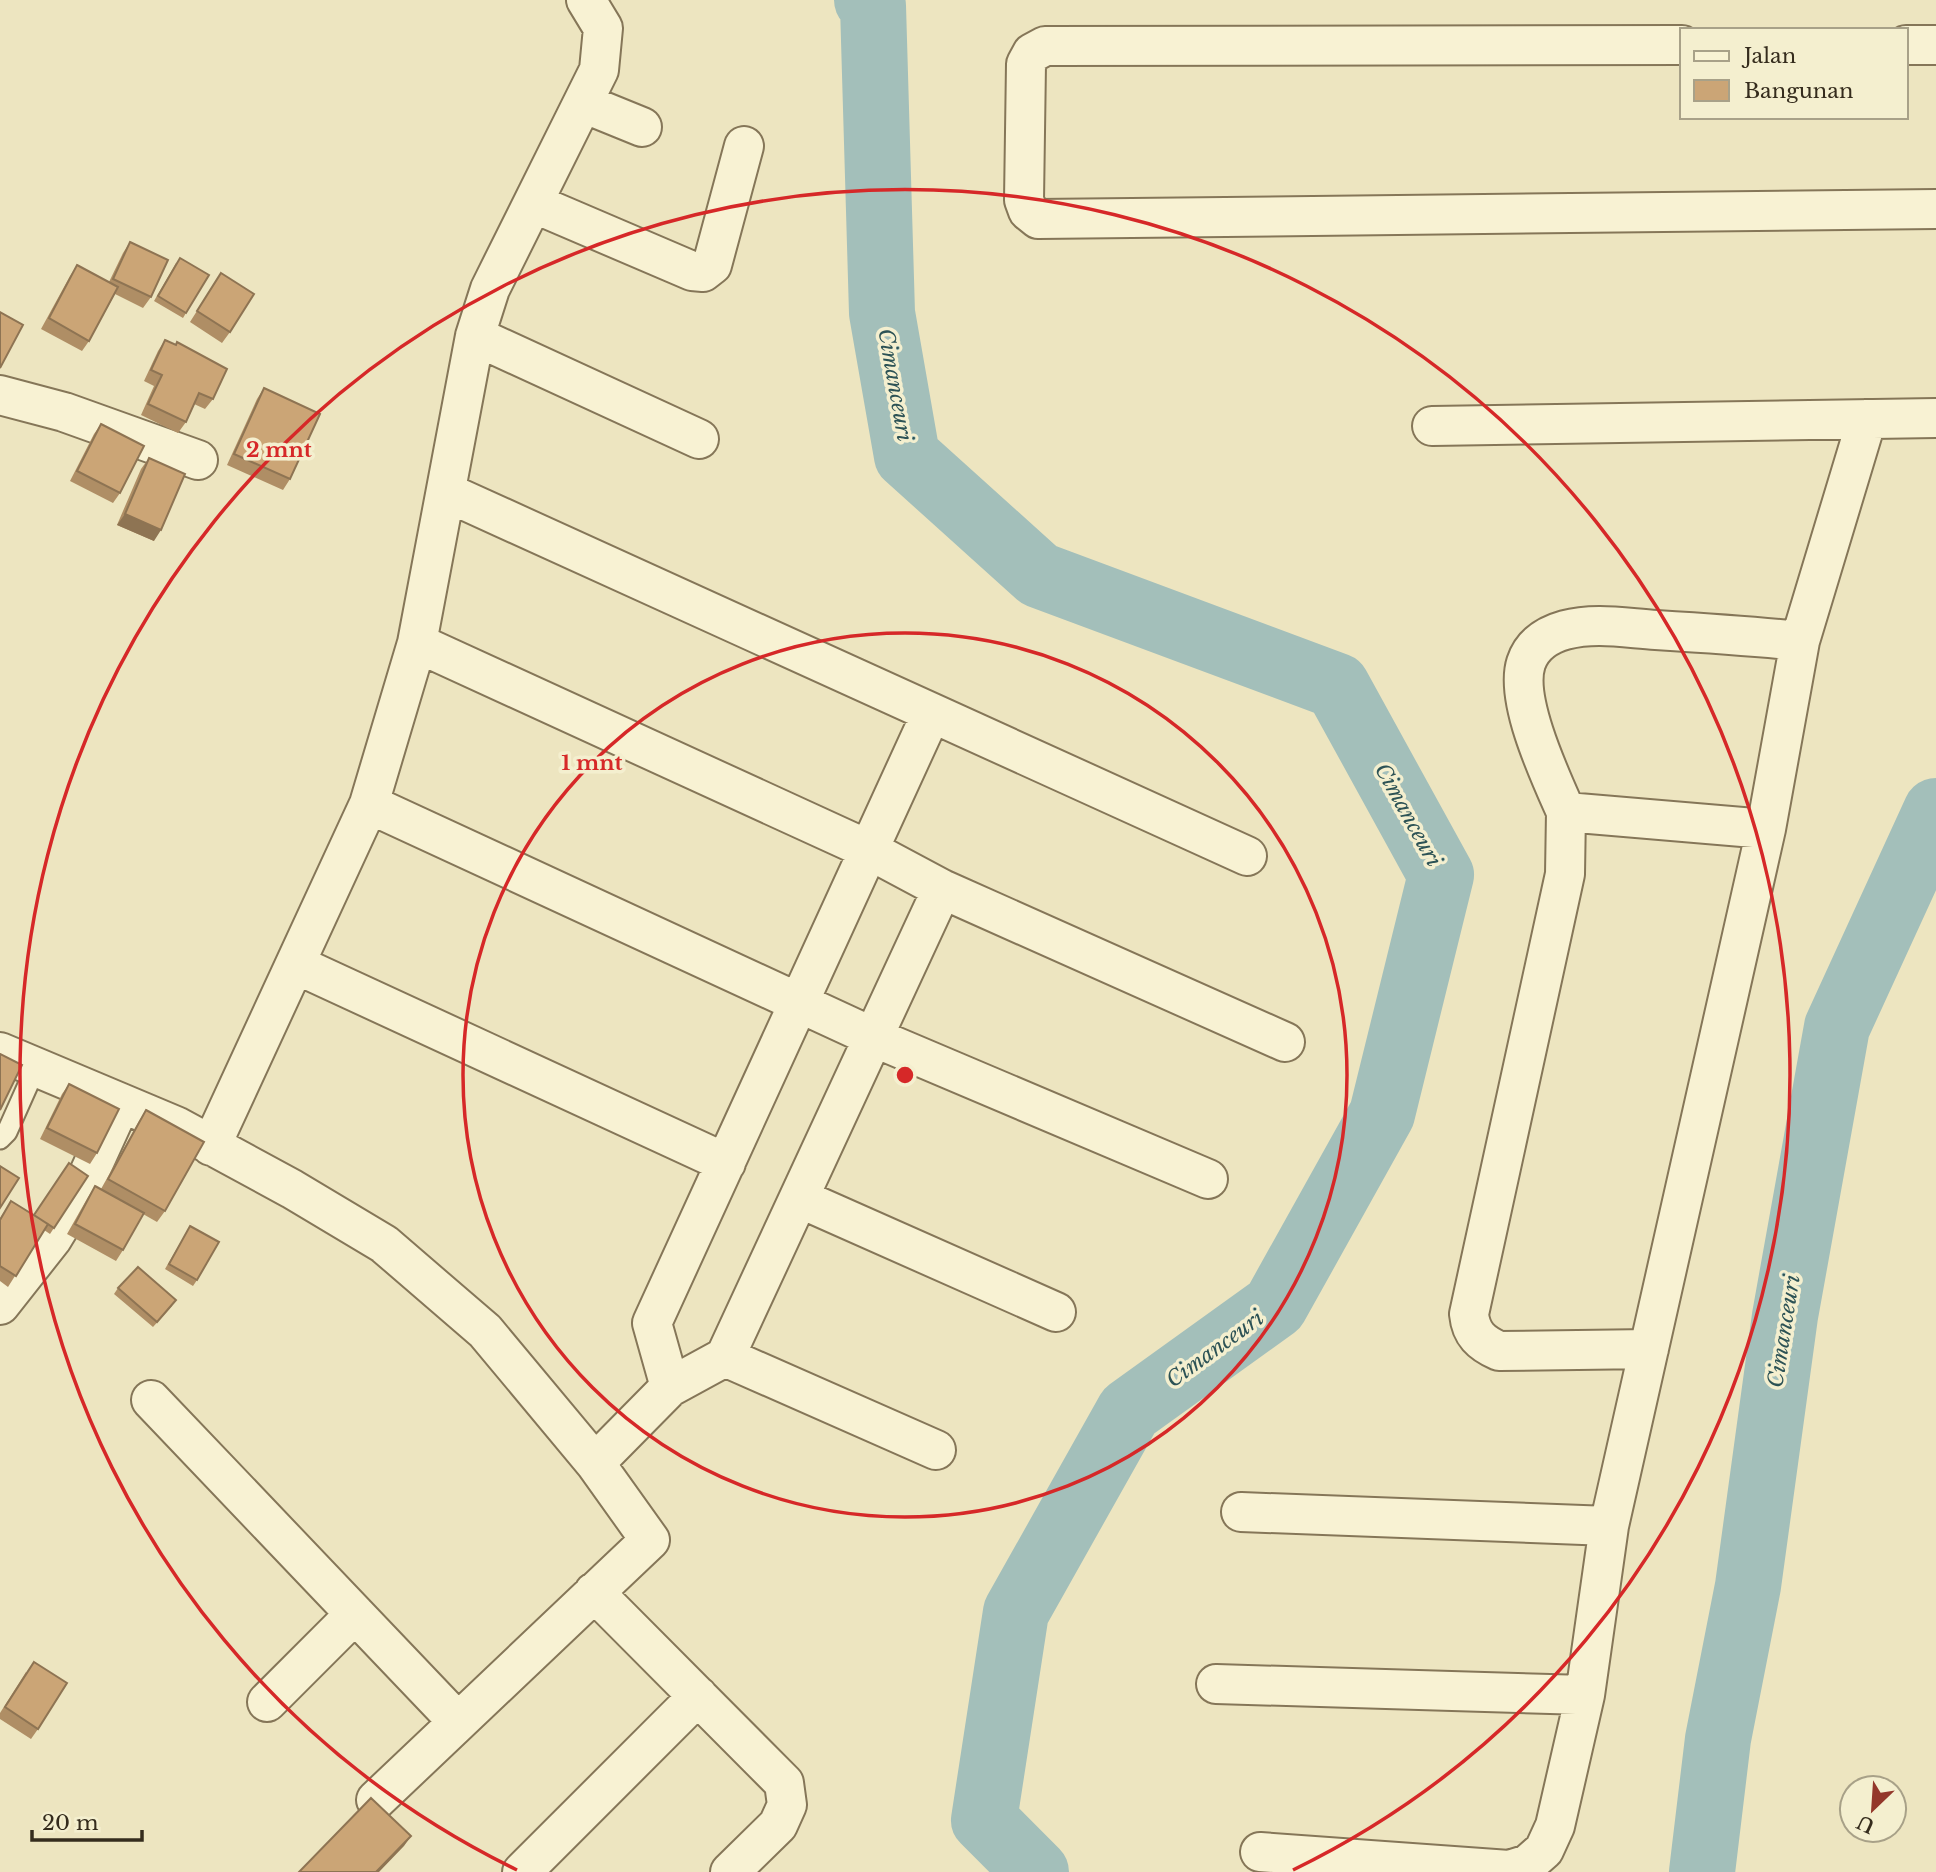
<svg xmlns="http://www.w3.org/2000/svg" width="1936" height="1872" font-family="'Libre Baskerville',serif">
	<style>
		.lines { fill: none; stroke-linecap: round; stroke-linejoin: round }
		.river { stroke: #a3bfba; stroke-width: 66 }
		.lane-casing { stroke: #857658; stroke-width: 23 }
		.street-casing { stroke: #857658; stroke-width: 42 }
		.lane { stroke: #f8f2d3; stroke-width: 19 }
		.street { stroke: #f8f2d3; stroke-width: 38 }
		.wall { fill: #af8e65 }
		.shaded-wall { fill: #8e7453 }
		.building { fill: #cba576; stroke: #8e7453; stroke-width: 2 }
		.ring { fill: none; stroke: #d62828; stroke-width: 3.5 }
		.labels { text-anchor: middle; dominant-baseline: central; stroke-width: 7; stroke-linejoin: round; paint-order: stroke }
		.water-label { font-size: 21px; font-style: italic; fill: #2c5255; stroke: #f4efcf }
		.centre { fill: #d62828; stroke: #f4efcf; stroke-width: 3.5 }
		.ring-label { font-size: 21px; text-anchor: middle; font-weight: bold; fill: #d62828; stroke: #f4efcf; stroke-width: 7; stroke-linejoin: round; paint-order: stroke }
	</style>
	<rect width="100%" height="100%" fill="#ede5c0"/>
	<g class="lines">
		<path class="river" d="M867,0L873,6L882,313L907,456L1039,575L1337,686L1441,875L1382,1114L1275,1306L1129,1411L1016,1612L984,1820L1036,1872
			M1702,1872L1718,1739L1748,1586L1785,1316L1837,1027L1936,811"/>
		<g class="lane-casing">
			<path id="lane" d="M0,1139L7,1132L36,1067"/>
		</g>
		<g class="street-casing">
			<path id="street" d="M1682,45L1045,46L1032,53L1026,64L1024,200L1028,211L1038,219L1936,209
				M1906,45H1936
				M583,103L642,127
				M533,203L692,271L703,272L712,265L744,146
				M475,336L699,439
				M0,395L64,412L198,460
				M1432,426L1936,418
				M446,492L1247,856
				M417,643L869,850L942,889L1285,1042
				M369,804L873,1037L1208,1179
				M1566,812C1551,778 1514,700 1526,663C1532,645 1547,635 1565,630C1595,622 1625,628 1656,630C1704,633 1752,636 1800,641
				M295,964L726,1163
				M0,1052L176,1126L292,1189L384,1244L485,1331L595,1463L650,1540L376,1800
				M211,1146L369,804L417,643L475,336L490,289L599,70L603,28L586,0
				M799,1198L1056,1312
				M0,1305L52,1239L80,1193L121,1103
				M1649,1349L1499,1351C1481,1343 1471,1334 1469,1314L1565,874L1566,812L1766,829
				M725,1357L936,1450
				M670,1387L652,1323L931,714
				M151,1400L458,1722
				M595,1463L670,1387L725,1357L942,889
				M1241,1512L1609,1526
				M594,1592L784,1783L787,1805L778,1825L730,1872
				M1216,1684L1585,1695
				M267,1702L355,1614
				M1260,1852L1509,1870L1528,1864L1544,1850L1555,1826L1585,1695L1609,1526L1766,829L1800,641L1867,419
				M522,1872L698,1696"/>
		</g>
		<use href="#lane" class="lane"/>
		<use href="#street" class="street"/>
	</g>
	<path class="wall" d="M130,242L151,297L143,308L115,294L89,341L82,351L41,329L70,276L77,265L109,282L123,253Z
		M176,263L186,313L183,318L154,301Z
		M214,284L230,332L222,343L190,322Z
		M165,340L213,399L205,409L194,404L186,422L178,433L141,415L154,386L144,381L158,351Z
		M264,388L290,479L283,490L227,465L257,399Z
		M101,424L120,493L113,503L70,481L94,434Z
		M149,458L154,541L117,525L141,469Z
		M69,1084L97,1153L90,1164L40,1139L62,1094Z
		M146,1110L165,1211L157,1222L143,1214L123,1250L116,1261L67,1234L88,1197L95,1186L101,1189L139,1121Z
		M88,1176L50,1234L44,1230L8,1287L0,1281V1218L11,1201L34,1215Z
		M190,1226L197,1280L193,1286L165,1269Z
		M118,1288L172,1306L153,1327L114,1294Z
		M26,1672L38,1729L31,1739L0,1719V1713Z"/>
	<path class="shaded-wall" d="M125,514L161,530L154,541L117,525Z
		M411,1836L404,1846L379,1872H376Z"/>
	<path class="building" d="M130,242L168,260L151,297L113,279Z
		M180,258L209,275L186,313L158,296Z
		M77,265L118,287L89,341L49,318Z
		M221,273L254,294L230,332L197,311Z
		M0,312L23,325L0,368Z
		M165,340L176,345L177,342L227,369L213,399L199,393L186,422L148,404L162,375L151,370Z
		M264,388L320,414L290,479L234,454Z
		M101,424L144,446L120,493L77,471Z
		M149,458L185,474L161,530L125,514Z
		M0,1054L22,1065L0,1110Z
		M69,1084L119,1109L97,1153L47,1128Z
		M146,1110L204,1142L165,1211L108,1179Z
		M69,1163L88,1176L54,1228L34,1215Z
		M0,1166L19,1178L0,1208Z
		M95,1186L144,1213L123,1250L75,1224Z
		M11,1201L48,1224L16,1276L0,1266V1220Z
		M190,1226L219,1242L197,1280L169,1264Z
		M138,1267L176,1300L157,1322L118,1288Z
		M34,1662L67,1683L38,1729L5,1707Z
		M371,1798L411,1836L376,1872H299Z"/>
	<g class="ring">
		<circle cx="905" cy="1075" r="442"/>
		<path d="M517 1870A885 885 0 1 1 1293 1870"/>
	</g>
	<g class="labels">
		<g class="water-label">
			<text transform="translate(895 385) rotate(80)">Cimanceuri</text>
			<text transform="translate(1408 815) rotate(61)">Cimanceuri</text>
			<text transform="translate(1784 1331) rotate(-81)">Cimanceuri</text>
			<text transform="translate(1215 1349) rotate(-36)">Cimanceuri</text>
		</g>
	</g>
	<circle cx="905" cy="1075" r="10" class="centre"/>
	<g class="ring-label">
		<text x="279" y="457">2 mnt</text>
		<text x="592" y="770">1 mnt</text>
	</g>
	<rect x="1680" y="28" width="228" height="91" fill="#f4efcf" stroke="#a8a188" stroke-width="2"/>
	<rect x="1694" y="51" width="35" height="10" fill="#f8f2d3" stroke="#a8a188" stroke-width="2"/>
	<text x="1744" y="63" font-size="21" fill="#352c1d">Jalan</text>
	<rect x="1694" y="80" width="35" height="21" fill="#cba576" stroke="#a8a188" stroke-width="2"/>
	<text x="1744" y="98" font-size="21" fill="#352c1d">Bangunan</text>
	<g transform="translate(1873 1809) rotate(205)"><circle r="33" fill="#f4efcf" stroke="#a8a188" stroke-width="2"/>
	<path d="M0-5L12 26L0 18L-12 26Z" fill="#93372a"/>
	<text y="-10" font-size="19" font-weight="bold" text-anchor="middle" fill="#352c1d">U</text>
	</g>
	<path d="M32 1830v10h110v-10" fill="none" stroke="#352c1d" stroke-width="3.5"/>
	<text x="42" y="1830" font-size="21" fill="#352c1d" stroke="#f4efcf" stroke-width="5" paint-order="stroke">20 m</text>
</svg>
